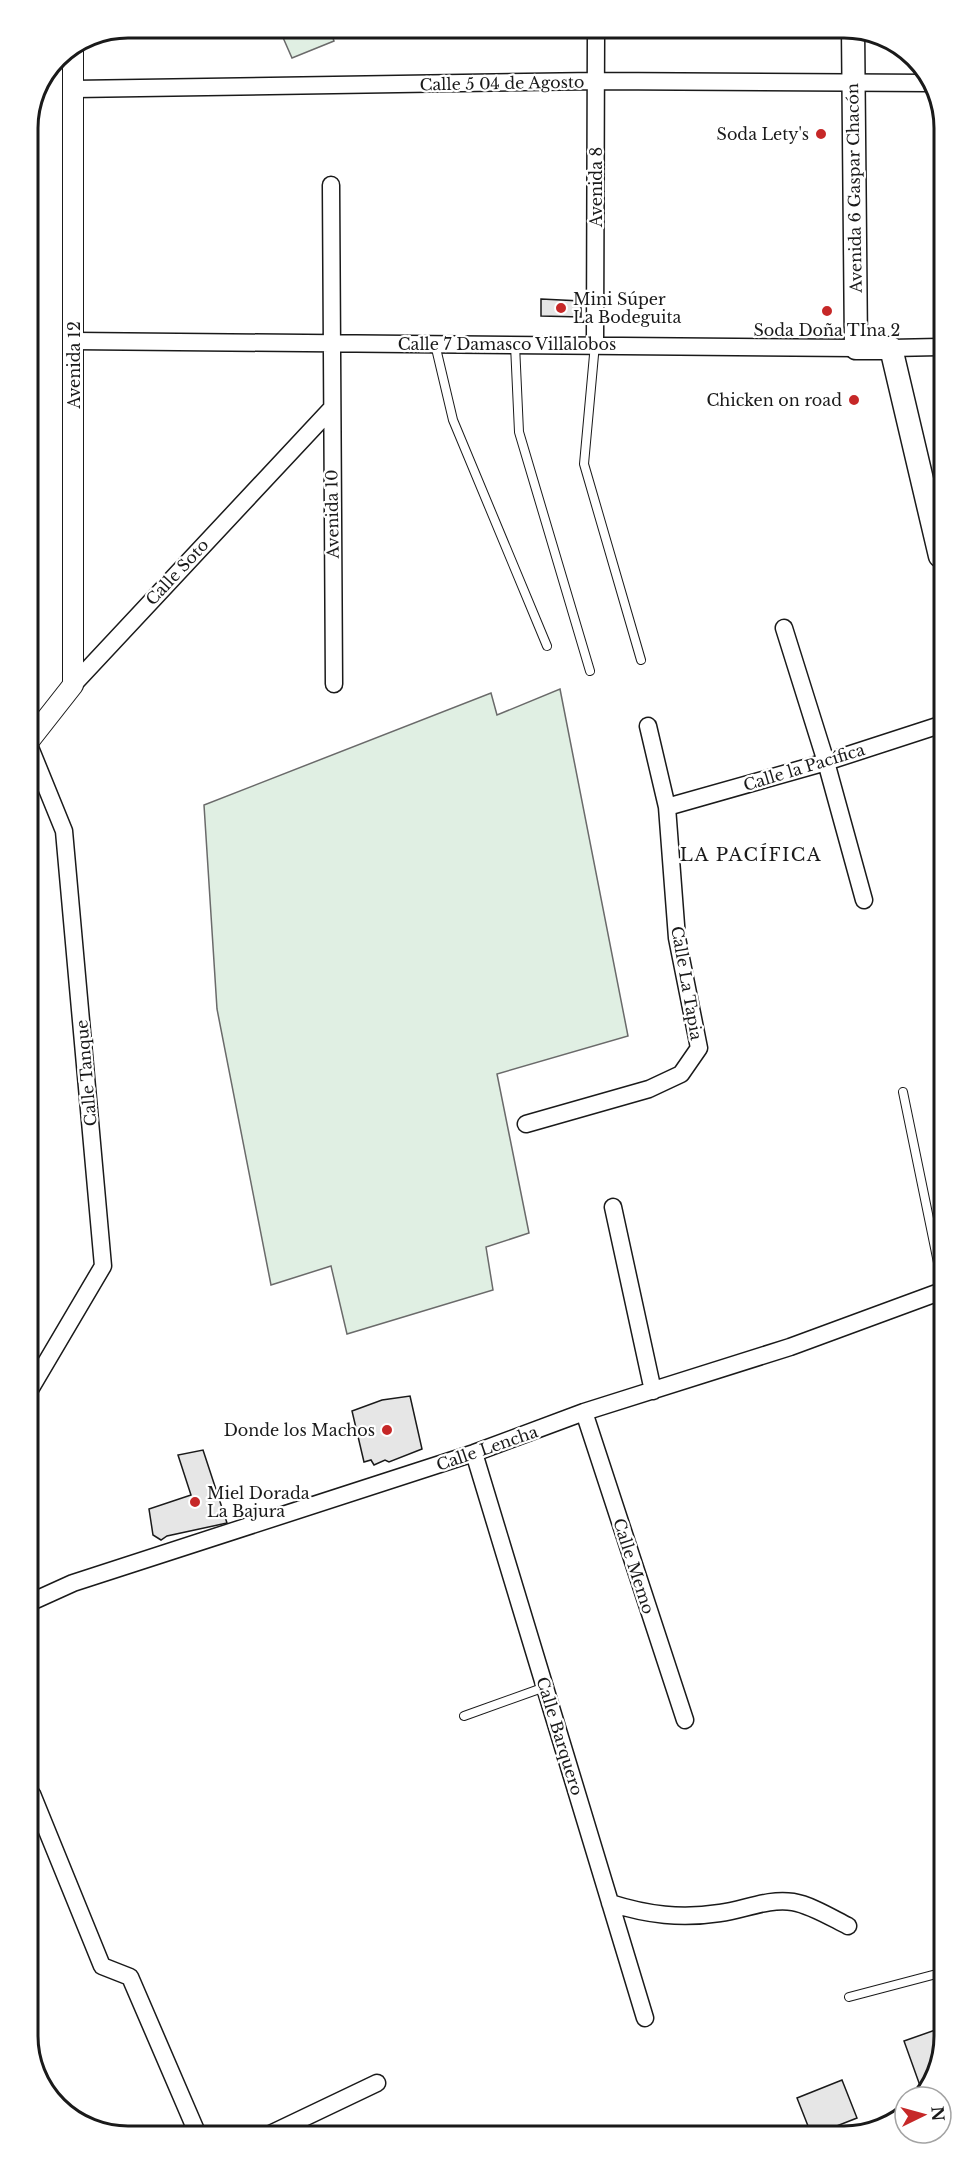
<svg xmlns="http://www.w3.org/2000/svg" width="971" height="2163" font-family="'Libre Baskerville',serif">
	<style>
		.green { fill: #e0efe3; stroke: #6a6a6a; stroke-width: 1.5 }
		.building { fill: #e6e6e6; stroke: #1a1a1a; stroke-width: 1.5 }
		.lines { fill: none; stroke-linecap: round; stroke-linejoin: round }
		.service-casing { stroke: #1a1a1a; stroke-width: 10 }
		.minor-casing { stroke: #1a1a1a; stroke-width: 19 }
		.tertiary-casing { stroke: #1a1a1a; stroke-width: 22 }
		.secondary-casing { stroke: #1a1a1a; stroke-width: 25 }
		.service { stroke: #fff; stroke-width: 8 }
		.minor { stroke: #fff; stroke-width: 16 }
		.tertiary { stroke: #fff; stroke-width: 20 }
		.secondary { stroke: #fff; stroke-width: 22 }
		.poi-dot { fill: #c62828; stroke: #fff; stroke-width: 2 }
		.labels { text-anchor: middle; dominant-baseline: central; stroke-width: 4.5; stroke-linejoin: round; paint-order: stroke }
		.street-label { font-size: 16px; fill: #1a1a1a; stroke: #fff }
		.poi-label { font-size: 16px; fill: #1a1a1a; stroke: #fff; text-anchor: end }
		.neighbourhood-label { font-size: 18px; letter-spacing: 1.5px; fill: #1a1a1a; stroke: #fff }
		.rim { fill: none; stroke: #1a1a1a; stroke-width: 3 }
	</style>
	<rect width="100%" height="100%" fill="#fff"/>
	<path class="green" d="M331,32L334,41L292,58L281,33Z
		M560,689L628,1036L497,1074L529,1233L486,1247L493,1290L347,1334L331,1266L271,1285L217,1009L204,805L491,693L497,715Z"/>
	<path class="building" d="M541,299L581,301V317L541,316Z
		M410,1396L422,1449L389,1462L385,1460L374,1465L371,1460L364,1462L352,1411L382,1400Z
		M203,1450L227,1523L167,1536L161,1540L153,1535L149,1509L191,1495L178,1455Z
		M941,2028L944,2036L927,2092L923,2094L904,2041Z
		M842,2080L857,2118L824,2131H810L797,2098Z"/>
	<g class="lines">
		<g class="service-casing">
			<path id="service" d="M435,344L453,420L547,646
				M595,344L584,464L641,660
				M515,345L519,432L590,671
				M903,1092L942,1282
				M464,1716L545,1687
				M849,1997L944,1972"/>
		</g>
		<g class="minor-casing">
			<path id="minor" d="M74,89L596,81L930,83
				M331,185L334,684
				M74,341L856,348
				M595,344L596,30
				M891,348L939,347
				M784,628L826,762L864,900
				M73,685L331,409
				M29,745L64,831L103,1266L31,1388
				M667,807L826,762L940,725
				M526,1124L649,1089L681,1074L699,1048L677,938L667,807L648,726
				M613,1207L653,1391
				M584,1412L685,1720
				M474,1453L645,2018
				M31,1602L73,1583L474,1453L584,1412L790,1347L942,1291
				M32,1794L102,1966L130,1977L198,2135
				M610,1903C648,1915 681,1919 720,1913C744,1910 768,1898 793,1902C811,1905 832,1918 848,1926
				M268,2135L377,2083"/>
		</g>
		<g class="tertiary-casing">
			<path id="tertiary" d="M29,741L73,685V46"/>
		</g>
		<g class="secondary-casing">
			<path id="secondary" d="M853,28L856,348H891L940,556"/>
		</g>
		<use href="#service" class="service"/>
		<use href="#minor" class="minor"/>
		<use href="#tertiary" class="tertiary"/>
		<use href="#secondary" class="secondary"/>
	</g>
	<g class="poi-dot">
		<circle cx="821" cy="134" r="6"/>
		<circle cx="561" cy="308" r="6"/>
		<circle cx="827" cy="311" r="6"/>
		<circle cx="854" cy="400" r="6"/>
		<circle cx="387" cy="1430" r="6"/>
		<circle cx="195" cy="1502" r="6"/>
	</g>
	<g class="labels">
		<g class="street-label">
			<text transform="translate(502 83) rotate(-1)">Calle 5 04 de Agosto</text>
			<text transform="translate(596 187) rotate(-90)">Avenida 8</text>
			<text transform="translate(854 188) rotate(-91)">Avenida 6 Gaspar Chacón</text>
			<text x="507" y="344">Calle 7 Damasco Villalobos</text>
			<text transform="translate(74 365) rotate(-90)">Avenida 12</text>
			<text transform="translate(332 514) rotate(-91)">Avenida 10</text>
			<text transform="translate(177 572) rotate(-47)">Calle Soto</text>
			<text transform="translate(804 767) rotate(-17)">Calle la Pacífica</text>
			<text transform="translate(687 983) rotate(80)">Calle La Tapia</text>
			<text transform="translate(86 1073) rotate(-95)">Calle Tanque</text>
			<text transform="translate(487 1448) rotate(-19)">Calle Lencha</text>
			<text transform="translate(634 1566) rotate(72)">Calle Memo</text>
			<text transform="translate(560 1736) rotate(73)">Calle Barquero</text>
		</g>
		<g class="poi-label">
			<text x="809" y="134">Soda Lety's</text>
			<text x="573" y="299" text-anchor="start">Mini Súper<tspan x="573" dy="18">La Bodeguita</tspan></text>
			<text x="827" y="330" text-anchor="middle">Soda Doña TIna 2</text>
			<text x="842" y="400">Chicken on road</text>
			<text x="375" y="1430">Donde los Machos</text>
			<text x="207" y="1493" text-anchor="start">Miel Dorada<tspan x="207" dy="18">La Bajura</tspan></text>
		</g>
		<g class="neighbourhood-label">
			<text x="751" y="855">LA PACÍFICA</text>
		</g>
	</g>
	<path d="M0 0H971V2163H0ZM128 38H844A90 90 0 0 1 934 128V2036A90 90 0 0 1 844 2126H128A90 90 0 0 1 38 2036V128A90 90 0 0 1 128 38Z" fill="#fff" fill-rule="evenodd"/>
	<path class="rim" d="M128 38H844A90 90 0 0 1 934 128V2036A90 90 0 0 1 844 2126H128A90 90 0 0 1 38 2036V128A90 90 0 0 1 128 38Z"/>
	<g transform="translate(923 2115) rotate(85)"><circle r="28" fill="#ffffff" stroke="#a3a3a3" stroke-width="1.5"/>
	<path d="M0-4.5L10 22L0 15L-10 22Z" fill="#c62828"/>
	<text y="-9" font-size="16" font-weight="bold" text-anchor="middle" fill="#1a1a1a">N</text>
	</g>
</svg>
